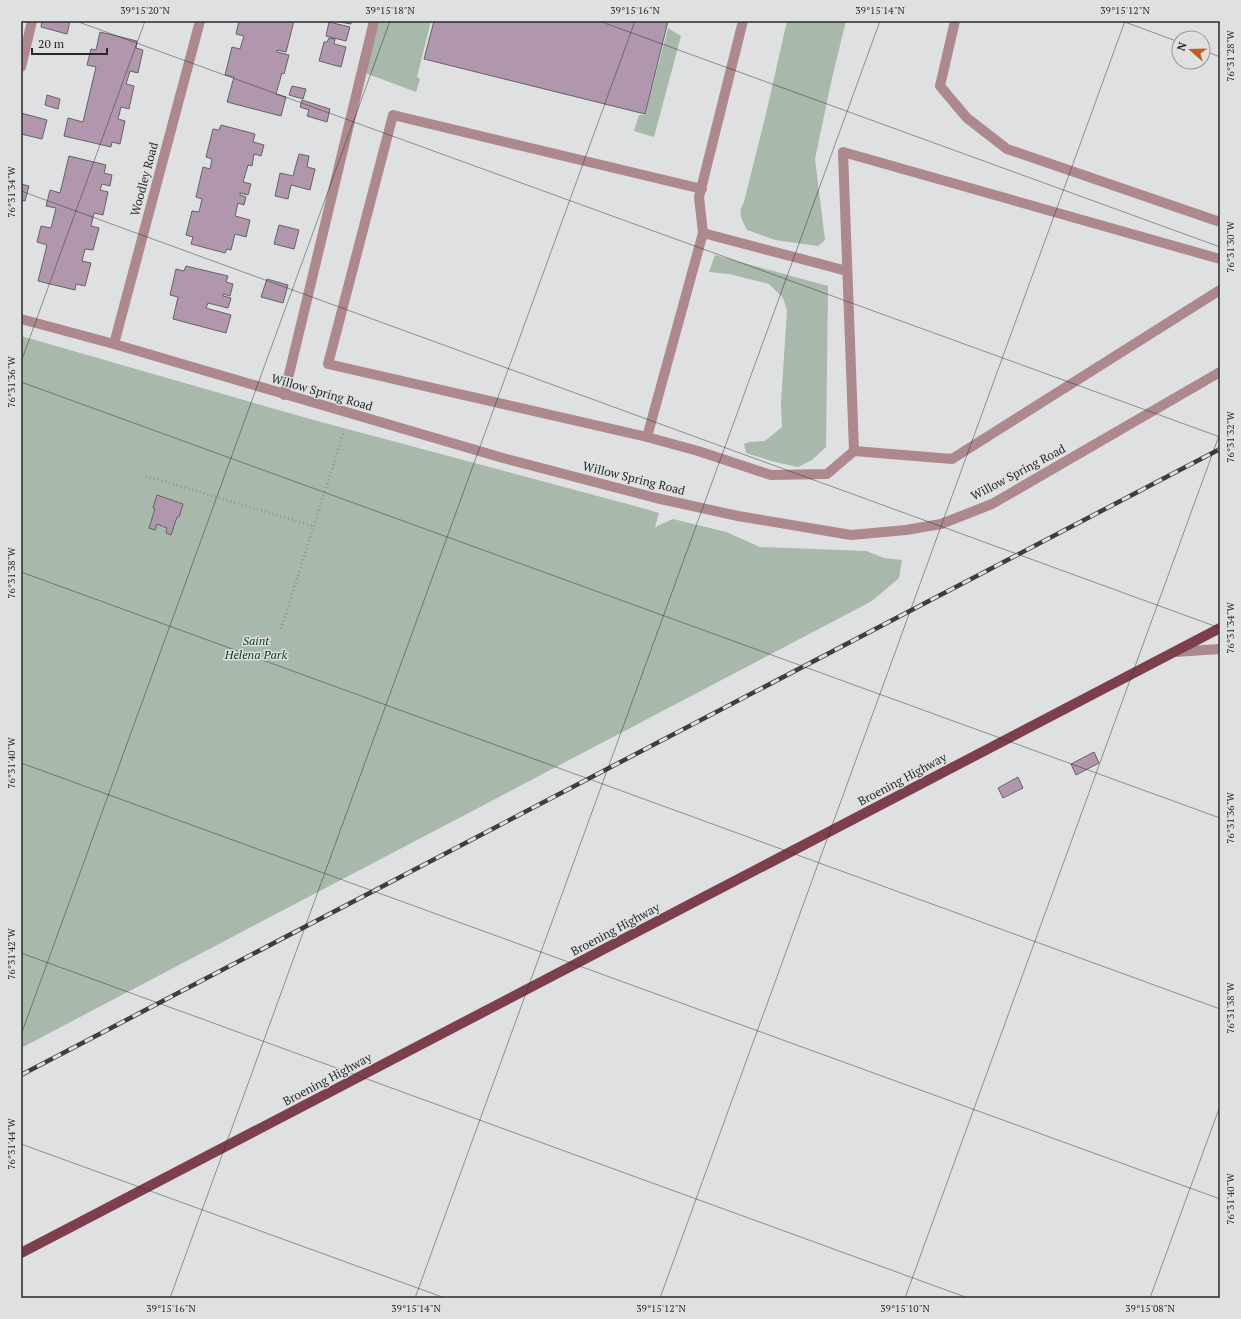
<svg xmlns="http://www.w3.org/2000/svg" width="1241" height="1319" font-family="'PT Serif',serif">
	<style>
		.green { fill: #a8b8aa }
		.building { fill: #b097ad; stroke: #646364 }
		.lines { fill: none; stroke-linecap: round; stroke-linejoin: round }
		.path { stroke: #909192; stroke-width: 2.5; stroke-dasharray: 1 3; stroke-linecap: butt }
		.minor { stroke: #ad888f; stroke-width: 10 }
		.major { stroke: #7d3f4e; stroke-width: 10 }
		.rail-casing { stroke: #3e3e3f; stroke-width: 4.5 }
		.rail { stroke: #dfe0e1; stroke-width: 3; stroke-dasharray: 9; stroke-linecap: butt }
		.ticks { fill: none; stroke: #29292a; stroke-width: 1; stroke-opacity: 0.45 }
		.labels { text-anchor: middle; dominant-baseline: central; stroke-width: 3; stroke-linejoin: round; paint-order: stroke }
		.street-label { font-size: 12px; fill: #29292a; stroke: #dfe0e1 }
		.park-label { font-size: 12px; font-style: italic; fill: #0e381a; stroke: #dfe0e1 }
		.neatline { fill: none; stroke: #29292a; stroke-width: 1.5 }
		.ticks-label { font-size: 10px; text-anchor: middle; fill: #29292a }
	</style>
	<rect width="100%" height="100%" fill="#dfe0e1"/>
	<path class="green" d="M378,21H431L417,77L420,79L416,92L365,73Z
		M787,21H846L832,78L815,159L825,240L818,246L775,240L747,230C742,219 737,214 744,202L765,118Z
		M668,28L681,36L654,137L634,131L639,115H645Z
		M715,255L828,286L826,447L812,460L798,467L775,462L746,453L744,444L749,442L765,441L782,427L781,403L787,310L783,298L769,284L729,274L709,272Z
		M21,336L310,419L646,509L659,513L655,527L673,519L726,532L760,547L866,551L884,558L902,560L899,578L872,601L21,1048Z"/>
	<path class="building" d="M42,21H70L67,34L41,27Z
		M239,21H294L286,52L277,50V52L289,55L284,74L282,73L276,94L286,97L281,116L227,102L234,77L225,75L232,47L240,49L244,36L236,34Z
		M334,21H351V24Z
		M434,21H668L645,114L424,59Z
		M329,22L350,27L346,41L326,36Z
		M100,32L137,41L136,48L143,50L138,73L130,71L126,84L134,86L129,109L121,107L118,119L125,121L120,144L112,142L111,147L64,136L68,118L83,122L96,67L87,65L91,49L96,50Z
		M329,38L335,39L334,44L346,47L341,67L319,61L324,42H327Z
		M292,86L306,89L303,99L289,95Z
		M47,95L60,99L58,109L45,105Z
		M302,100L330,109L327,122L307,116L309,110L300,107Z
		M21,113L47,120L42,139L21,134Z
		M221,125L255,134L253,142L264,145L261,156L254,154L252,166L248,165L243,182L251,184L248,195L240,193V195L246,197L244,205L238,203L235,216L250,220L246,237L235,234L231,250L227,249L225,253L191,244L193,237L186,235L192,211L199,212L202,199L196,197L203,167L210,169L212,159L206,157L213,129L219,130Z
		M299,154L309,156L307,167L315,169L310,190L291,185L288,199L275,196L280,173L293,176Z
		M69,156L106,165L104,173L112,175L110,186L102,184L100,190L108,192L103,215L94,213L91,226L99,228L93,250L85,249L82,261L91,263L85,286L76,284L75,290L38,281L47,245L37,242L41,226L51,228L56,208L46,206L50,190L60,193Z
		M21,184L29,186L25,201L21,200Z
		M279,225L299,230L294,249L274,244Z
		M186,266L228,276L226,282L233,284L230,296L223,294V296L231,298L228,308L208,303L206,308L231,315L226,333L173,319L178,297L170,295L176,269L184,271Z
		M267,279L288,285L283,303L261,297Z
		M157,495L183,504L179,517H177L171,535L166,533L167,528L157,524L155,530L149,528L155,509L153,508Z
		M1094,752L1099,763L1076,775L1071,764Z
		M1018,777L1023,788L1003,798L998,788Z"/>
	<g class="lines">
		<path class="path" d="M146,476L313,526
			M281,629L344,431"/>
		<path class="minor" d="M743,21L699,197L703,233L647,437L698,451L771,475L827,474L854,451L843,152L1220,259
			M955,21L940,86L967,118L1007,149L1220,222
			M21,67L32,21
			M703,233L847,271
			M21,319L114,344L503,458L656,498L738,516L851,535L906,530L941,524L992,504L1220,372
			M114,344L200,21
			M284,395L374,21
			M647,437L328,364L393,115L702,189
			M854,451L952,459L1220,290
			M1175,652L1220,649"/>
		<path class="major" d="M21,1253L1220,628"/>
		<g class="rail-casing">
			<path id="rail" d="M21,1075L1220,449"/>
		</g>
		<use href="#rail" class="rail"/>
	</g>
	<path class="ticks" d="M76,21L1220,437M599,21L1220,247M1122,21L1179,42M1203,50L1220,57M21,191L1220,628M21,362L145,21M21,382L1220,818M21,572L1220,1009M21,763L1220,1199M21,953L968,1298M21,1035L390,21M21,1144L445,1298M170,1298L635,21M415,1298L880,21M660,1298L1125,21M905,1298L1220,433M1150,1298L1220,1106"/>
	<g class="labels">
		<g class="street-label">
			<text transform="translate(144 179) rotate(-75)">Woodley Road</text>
			<text transform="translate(322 392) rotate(16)">Willow Spring Road</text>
			<text transform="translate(1018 472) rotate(-28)">Willow Spring Road</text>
			<text transform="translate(634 478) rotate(14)">Willow Spring Road</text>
			<text transform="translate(902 779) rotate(-28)">Broening Highway</text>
			<text transform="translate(615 929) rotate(-28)">Broening Highway</text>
			<text transform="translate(327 1079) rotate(-28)">Broening Highway</text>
		</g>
		<g class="park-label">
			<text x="256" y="640">Saint<tspan x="256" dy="14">Helena Park</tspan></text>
		</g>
	</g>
	<rect width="1241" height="1319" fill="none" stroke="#dfe0e1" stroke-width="44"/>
	<g transform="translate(1191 50) rotate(290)"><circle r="19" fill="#dfe0e1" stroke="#969798"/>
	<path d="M0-3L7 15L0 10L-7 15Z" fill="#bf5e1f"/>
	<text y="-6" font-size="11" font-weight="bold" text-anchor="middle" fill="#29292a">N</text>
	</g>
	<path d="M32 48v6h75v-6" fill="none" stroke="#29292a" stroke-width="2"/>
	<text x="38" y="48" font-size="12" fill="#29292a" stroke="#dfe0e1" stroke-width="3" paint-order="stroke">20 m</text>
	<rect x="22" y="22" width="1197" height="1275" class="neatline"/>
	<g class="ticks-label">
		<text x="145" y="14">39°15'20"N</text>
		<text x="390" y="14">39°15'18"N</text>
		<text x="635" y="14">39°15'16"N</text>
		<text x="880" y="14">39°15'14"N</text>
		<text x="1125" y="14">39°15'12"N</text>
		<text transform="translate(1230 56) rotate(-90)" y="4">76°31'28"W</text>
		<text transform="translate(11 192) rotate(-90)" y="4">76°31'34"W</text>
		<text transform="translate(1230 247) rotate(-90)" y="4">76°31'30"W</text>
		<text transform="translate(11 382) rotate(-90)" y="4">76°31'36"W</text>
		<text transform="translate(1230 437) rotate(-90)" y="4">76°31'32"W</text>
		<text transform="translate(11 573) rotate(-90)" y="4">76°31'38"W</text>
		<text transform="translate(1230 628) rotate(-90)" y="4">76°31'34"W</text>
		<text transform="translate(11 763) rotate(-90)" y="4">76°31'40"W</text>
		<text transform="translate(1230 818) rotate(-90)" y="4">76°31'36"W</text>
		<text transform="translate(11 954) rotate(-90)" y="4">76°31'42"W</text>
		<text transform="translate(1230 1008) rotate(-90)" y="4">76°31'38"W</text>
		<text transform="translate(11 1144) rotate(-90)" y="4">76°31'44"W</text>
		<text transform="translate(1230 1199) rotate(-90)" y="4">76°31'40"W</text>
		<text x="171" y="1312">39°15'16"N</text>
		<text x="416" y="1312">39°15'14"N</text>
		<text x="661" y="1312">39°15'12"N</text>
		<text x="905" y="1312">39°15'10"N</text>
		<text x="1150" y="1312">39°15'08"N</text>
	</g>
</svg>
